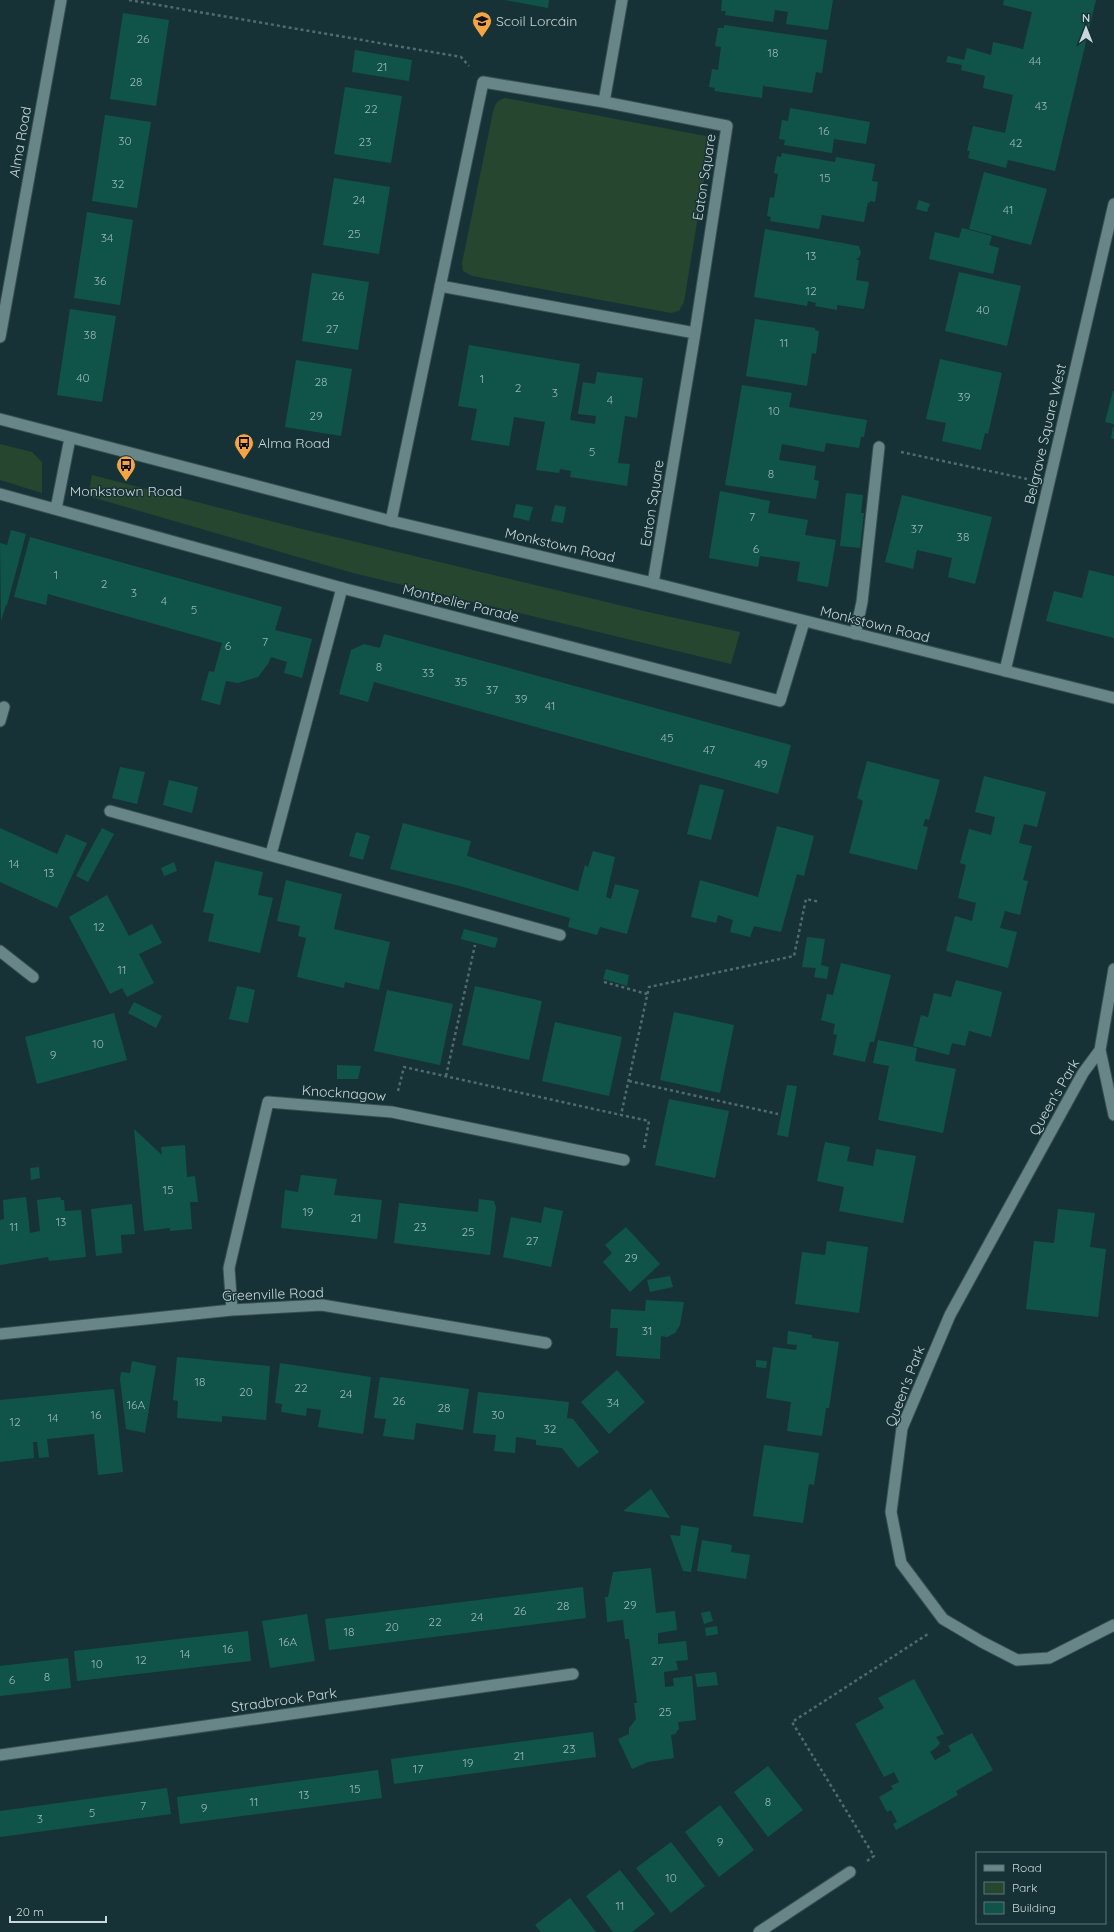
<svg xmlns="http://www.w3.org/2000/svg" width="1114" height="1932" font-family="Quicksand,sans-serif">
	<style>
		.green { fill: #26462f }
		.building { fill: #105449 }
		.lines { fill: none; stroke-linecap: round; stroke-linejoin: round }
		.service-casing { stroke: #384f52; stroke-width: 13 }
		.minor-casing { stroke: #384f52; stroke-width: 13 }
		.secondary-casing { stroke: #384f52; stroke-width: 13 }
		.path { stroke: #536a6d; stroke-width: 2.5; stroke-dasharray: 3 3; stroke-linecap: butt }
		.service { stroke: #688588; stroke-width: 11 }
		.minor { stroke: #688588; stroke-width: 11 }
		.secondary { stroke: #688588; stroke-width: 11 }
		.labels { text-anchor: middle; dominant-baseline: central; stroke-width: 3; stroke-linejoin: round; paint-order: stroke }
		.number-label { font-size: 12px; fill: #9ab6b5 }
		.poi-label { font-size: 14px; fill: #c8d7d9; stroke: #173236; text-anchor: start }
		.street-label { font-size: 14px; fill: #c8d7d9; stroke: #173236 }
	</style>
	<rect width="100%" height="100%" fill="#173236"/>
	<path class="green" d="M505,98L711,137L684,302L679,311L671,313L472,276L463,271L462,263L493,112C495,104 497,100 505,98Z
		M0,444L32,452L42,462V493L0,480Z
		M92,475L298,528L648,612L740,632L731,664L353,573L88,496Z"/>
	<path class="building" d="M505,0H549L548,8Z
		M722,0H833L828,30L786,24L788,12L775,10L773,22L725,15L726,11H721Z
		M1004,0H1096L1055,171L1008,160L1006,168L968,158L970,151H967L973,126L1005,133L1013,95L983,88L985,76L961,70L962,65L946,62L948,56L964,60L967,48L991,55L993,42L1023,49L1032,12L1003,5Z
		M123,13L169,20L156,106L110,99Z
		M724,25L827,40L822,73L816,72L812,93L763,86L762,98L714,91L715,88L709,87L712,69L718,70L721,47L715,46L718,28H724Z
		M355,50L412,60L409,81L352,72Z
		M345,87L402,96L391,163L334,154Z
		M790,108L870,122L866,144L834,139L832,153L784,145L785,140L779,139L782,120L788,121Z
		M105,115L151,122L137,208L92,201Z
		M782,153L835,162L836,157L875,164L872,181L878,182L875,202L870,201V203L868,202L864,222L822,215L819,229L770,221L771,217L767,216L770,197L774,198L778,174L774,173L777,156L781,157Z
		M984,172L1047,189L1031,245L969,229Z
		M334,178L390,187L379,254L323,245Z
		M919,200L930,204L927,212L916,209Z
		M87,212L133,220L120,305L74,298Z
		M962,228L992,236L989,245L999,248L993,274L929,259L935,232L959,238Z
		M765,229L859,246L861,253L860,256L856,260H859L856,280L869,282L864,309L837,305V310L815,306L816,303L808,301L807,306L754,297Z
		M959,272L1021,286L1007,346L945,331Z
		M312,273L369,282L358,350L302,341Z
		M70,309L116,316L102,402L57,395Z
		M755,319L815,328V330L819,331L816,354L812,353L807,386L746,376Z
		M469,345L580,364L570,420L595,424L596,416L578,414L583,382L595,384L597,372L643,378L637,418L625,416L618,463L630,464L627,486L570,477L571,471L560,469L559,473L536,470L545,422L514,417L509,446L471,440L477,409L458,406Z
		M940,359L1002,373L988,434L985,433L981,450L942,441L946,423L926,419Z
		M296,360L352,369L341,436L285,427Z
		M742,385L792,393L789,407L867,420L864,437H861L859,448L826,443L824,452L782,444L779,460L816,466L814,480L819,481L816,499L725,485Z
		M1113,391H1114V424L1105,422Z
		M1113,427H1114V439L1111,438Z
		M720,491L770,501L768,513L808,520L805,535L836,540L828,587L797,581L800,562L760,556L758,567L709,558Z
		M846,493L863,495L861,513H864L860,548L840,546Z
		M902,495L992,517L975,584L948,577L952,558L917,550L913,569L885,562Z
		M516,504L533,507L529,521L513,517Z
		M555,505L566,507L563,523L551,521Z
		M11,530L26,534L7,605H6L1,621L0,543L7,545Z
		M30,537L282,607L275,630L312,639L302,678L284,673L287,662L271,657L268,664L258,677L238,683L226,681L220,705L201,700L209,671L214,672L222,643L48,594L46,605L14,597Z
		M1089,570L1114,576V638L1046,621L1054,591L1082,598Z
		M384,634L791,745L778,794L374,682L368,702L339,694L351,650L364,644L380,648Z
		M867,761L940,780L929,820L925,819L923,826L928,827L917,870L849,853L863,801L857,798Z
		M120,767L145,772L137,804L112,798Z
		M984,776L1046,792L1037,827L1024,824L1019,843L1032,846L1023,880L1028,881L1020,915L1005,911L1000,928L1017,932L1008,968L946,951L955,916L972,921L976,903L958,898L966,865L960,863L969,829L991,835L995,817L975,812Z
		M169,780L198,787L192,813L163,805Z
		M700,784L724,790L711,840L687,834Z
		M403,823L471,841L467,856L578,891L585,865L588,867L593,851L615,857L606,897L611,899L615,884L639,890L627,934L600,927L597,935L568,927L570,918L460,886L390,869Z
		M777,826L814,836L804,876L797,874L781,932L754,926L750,937L730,932L733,920L718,915L716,923L691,917L700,880L758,897Z
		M0,828L57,854L66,834L87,843L57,908L0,882Z
		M102,828L114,834L88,882L76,876Z
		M356,832L370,836L363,860L349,856Z
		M215,861L263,872L258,895L273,898L260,953L208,941L214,914L203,912Z
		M174,862L177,871L164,876L161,868Z
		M286,880L342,894L334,929L390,942L379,990L345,982L344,988L297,977L306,938L298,936L300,926L277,921Z
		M107,895L129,936L152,924L162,943L139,954L154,983L127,997L122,988L110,994L69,917Z
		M464,929L498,938L495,948L461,939Z
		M807,937L825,939L821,965L829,967L827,979L814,977L816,968L802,967Z
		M841,963L891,975L874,1042H870L865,1062L833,1055L837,1035L833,1034L835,1024L821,1020L827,994L833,995Z
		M606,969L629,975L627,986L603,979Z
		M956,980L1002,992L991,1037L969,1031L965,1046L952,1043L949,1055L913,1046L921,1015L928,1017L934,993L951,997Z
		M237,986L255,990L248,1023L229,1019Z
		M475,986L542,1001L529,1060L462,1045Z
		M387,990L453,1004L440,1065L374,1051Z
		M134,1002L162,1016L156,1028L128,1013Z
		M674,1012L734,1025L720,1093L660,1080Z
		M114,1013L127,1060L37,1084L25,1037Z
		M555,1022L622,1037L609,1096L542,1081Z
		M878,1040L917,1048L915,1061L956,1069L943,1133L878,1120L889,1066L873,1063Z
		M337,1065L361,1066L358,1079H337Z
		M787,1085L797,1086L788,1137L777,1135Z
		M669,1099L729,1111L715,1178L655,1165Z
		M134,1129L162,1155L161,1147L185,1145L187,1177L195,1176L198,1202H190L192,1229L170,1231V1228L144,1231Z
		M825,1142L850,1147L847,1161L873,1166L876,1149L916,1156L903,1223L839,1211L844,1187L817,1181Z
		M39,1167L40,1178L31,1180L30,1168Z
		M301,1175L337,1179L334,1195L382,1200L377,1239L281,1228L285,1190L298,1192Z
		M26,1197L30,1233L40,1231L37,1200L60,1197L61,1200H64L65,1211L81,1210L86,1257L49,1261L48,1257L0,1265V1220L4,1219L3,1200Z
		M479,1199L494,1201L496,1208L490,1255L394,1243L399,1203L478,1212Z
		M132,1204L135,1234L121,1235L122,1253L96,1256L91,1209Z
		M544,1207L563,1211L551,1267L503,1257L511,1217L541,1223Z
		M1058,1209L1095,1213L1090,1247L1106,1249L1098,1317L1026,1309L1034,1241L1054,1243Z
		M626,1227L660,1264L630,1292L603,1262L612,1253L605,1245Z
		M827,1241L868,1247L859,1313L795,1304L802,1252L825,1255Z
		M670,1276L673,1287L650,1292L647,1280Z
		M646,1300L684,1302L680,1325L675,1333L667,1337L661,1336L660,1359L616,1356L618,1328H610L611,1309L645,1311Z
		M788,1331L812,1335V1338L839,1342L829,1408H826L822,1436L787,1431L791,1402L766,1398L773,1347L796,1350L797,1345L787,1344Z
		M177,1357L270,1366L266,1420L222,1416V1422L177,1418L178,1401L173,1400Z
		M756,1360L767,1361L766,1368L756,1367Z
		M132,1361L156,1366L145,1433L126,1429L120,1379L121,1372L130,1373Z
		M280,1363L371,1377L363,1434L318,1427L321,1410L307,1408L306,1416L281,1412L282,1404L275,1403Z
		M617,1370L645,1402L609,1434L581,1402Z
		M380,1377L469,1389L463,1430L416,1423L414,1440L383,1436L386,1419L374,1418Z
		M114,1389L123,1472L98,1475L94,1434L47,1439L49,1457L39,1458L37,1442H33L34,1458L0,1462V1400Z
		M478,1392L569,1402L567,1418L573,1419L599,1452L578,1468L562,1448L536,1445V1440L516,1437L515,1453L494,1451L496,1435L473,1433Z
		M764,1445L819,1453L814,1485L809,1484L803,1523L753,1516Z
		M651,1489L670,1518L623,1511Z
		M681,1525L699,1528L691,1572L683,1571L670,1535L680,1536Z
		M702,1540L732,1545L731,1552L750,1555L746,1579L697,1571Z
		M651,1568L656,1613L675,1611L677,1630L658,1633V1644L686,1641L688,1660L676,1661L678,1670L664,1672L665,1687L674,1686L673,1678L692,1676L696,1720L678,1722L679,1729L675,1734L671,1735L674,1758L648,1762L632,1769L618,1739L629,1734V1728L636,1719L634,1703H637L629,1639H625L623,1620L607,1622L605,1597H608L613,1572Z
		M583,1587L586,1618L329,1650L325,1619Z
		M710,1611L713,1621L704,1624L701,1613Z
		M307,1614L315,1661L270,1668L262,1621Z
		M717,1626L718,1634L706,1636L705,1628Z
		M248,1631L251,1661L77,1681L74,1651Z
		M68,1658L71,1688L0,1696V1666Z
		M716,1672L718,1685L697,1687L695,1674Z
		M914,1679L944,1734L936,1737L940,1743L937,1747L930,1752L935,1760L951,1751L948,1746L972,1733L993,1770L956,1791L958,1795L896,1830L893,1824L897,1822L891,1810L887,1812L879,1797L893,1789L891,1786L899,1782L894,1772L884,1777L855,1724L884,1708L878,1698Z
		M593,1732L596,1757L394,1784L391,1759Z
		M768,1766L803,1810L768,1837L734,1792Z
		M378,1770L382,1798L180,1824L177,1797Z
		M167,1788L171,1814L0,1837V1811Z
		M720,1805L754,1850L719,1877L685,1832Z
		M671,1842L705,1886L671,1913L636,1868Z
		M620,1870L655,1914L632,1932H613L586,1896Z
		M570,1898L596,1932H541L535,1925Z"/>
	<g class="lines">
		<g class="service-casing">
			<path id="service" d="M855,634L862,602L879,447
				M0,721L4,707
				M110,811L560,935
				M271,854L342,588"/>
		</g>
		<g class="minor-casing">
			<path id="minor" d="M604,102L622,0
				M440,286L695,333
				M0,337L61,0
				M0,494L342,588L780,701L804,622
				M56,509L70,438
				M391,521L483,82L604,102L727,126L695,333L653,583
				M1005,671L1114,204
				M0,951L33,977
				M1114,969L1100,1050L1114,1115
				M1100,1050L1083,1073L950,1315L902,1428L891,1512L901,1563L943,1619L982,1642L1017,1660L1049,1658L1114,1625
				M232,1310L229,1268L268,1102L392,1112L624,1160
				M0,1334L232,1310L322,1305L546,1343
				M0,1755L573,1674
				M759,1932L850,1872"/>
		</g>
		<g class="secondary-casing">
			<path id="secondary" d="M0,419L391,521L653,583L1114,698"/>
		</g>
		<path class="path" d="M129,0L461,57L469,66
			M901,452L1027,479
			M604,982L647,994
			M446,1076L475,945
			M629,1081L778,1114
			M398,1091L404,1067L621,1115
			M644,1148L649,1121L621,1115L649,987L794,956L806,899L820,902
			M867,1861L874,1856L792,1722L928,1634"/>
		<use href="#service" class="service"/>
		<use href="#minor" class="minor"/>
		<use href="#secondary" class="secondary"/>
	</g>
	<defs>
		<g id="school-pin" transform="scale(1)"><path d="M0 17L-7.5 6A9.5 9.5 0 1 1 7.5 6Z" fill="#f2a542" stroke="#173236"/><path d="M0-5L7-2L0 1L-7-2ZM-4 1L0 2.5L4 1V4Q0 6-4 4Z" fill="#111"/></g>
		<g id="bus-pin" transform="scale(1)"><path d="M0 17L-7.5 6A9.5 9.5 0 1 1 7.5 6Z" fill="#f2a542" stroke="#173236"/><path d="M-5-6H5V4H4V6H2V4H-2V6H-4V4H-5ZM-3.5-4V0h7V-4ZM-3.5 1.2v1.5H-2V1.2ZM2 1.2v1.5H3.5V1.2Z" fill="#111"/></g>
	</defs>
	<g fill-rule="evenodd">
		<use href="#school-pin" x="482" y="21"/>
		<use href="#bus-pin" x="244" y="443"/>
		<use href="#bus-pin" x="126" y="465"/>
	</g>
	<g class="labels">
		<g class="number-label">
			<text x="143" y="38">26</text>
			<text x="773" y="52">18</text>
			<text x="1035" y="60">44</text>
			<text x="382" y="66">21</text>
			<text x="136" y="81">28</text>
			<text x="1041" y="105">43</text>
			<text x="371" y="108">22</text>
			<text x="824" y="130">16</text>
			<text x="125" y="140">30</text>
			<text x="365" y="141">23</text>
			<text x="1016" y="142">42</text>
			<text x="825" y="177">15</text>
			<text x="118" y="183">32</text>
			<text x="359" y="199">24</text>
			<text x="1008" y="209">41</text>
			<text x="354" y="233">25</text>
			<text x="107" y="237">34</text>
			<text x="811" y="255">13</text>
			<text x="100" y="280">36</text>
			<text x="811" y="290">12</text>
			<text x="338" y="295">26</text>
			<text x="983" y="309">40</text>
			<text x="332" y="328">27</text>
			<text x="90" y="334">38</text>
			<text x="784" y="342">11</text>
			<text x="83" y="377">40</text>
			<text x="482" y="378">1</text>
			<text x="321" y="381">28</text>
			<text x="518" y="387">2</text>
			<text x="555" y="392">3</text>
			<text x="964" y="396">39</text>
			<text x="610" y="399">4</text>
			<text x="774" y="410">10</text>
			<text x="316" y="415">29</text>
			<text x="592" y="451">5</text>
			<text x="771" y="473">8</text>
			<text x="752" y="516">7</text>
			<text x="917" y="528">37</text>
			<text x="963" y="536">38</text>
			<text x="756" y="548">6</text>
			<text x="56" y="574">1</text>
			<text x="104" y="583">2</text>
			<text x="134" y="592">3</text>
			<text x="164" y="600">4</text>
			<text x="194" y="609">5</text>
			<text x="265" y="641">7</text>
			<text x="228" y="645">6</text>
			<text x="379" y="666">8</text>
			<text x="428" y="672">33</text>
			<text x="461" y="681">35</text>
			<text x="492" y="689">37</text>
			<text x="521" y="698">39</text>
			<text x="550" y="705">41</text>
			<text x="667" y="737">45</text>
			<text x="709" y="749">47</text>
			<text x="761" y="763">49</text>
			<text x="14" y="863">14</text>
			<text x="49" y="872">13</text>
			<text x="99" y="926">12</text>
			<text x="122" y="969">11</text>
			<text x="98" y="1043">10</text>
			<text x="53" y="1054">9</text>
			<text x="168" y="1189">15</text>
			<text x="308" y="1211">19</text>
			<text x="356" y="1217">21</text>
			<text x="61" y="1221">13</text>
			<text x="14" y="1226">11</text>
			<text x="420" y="1226">23</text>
			<text x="468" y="1231">25</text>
			<text x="532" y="1240">27</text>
			<text x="631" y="1257">29</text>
			<text x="647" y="1330">31</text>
			<text x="200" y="1381">18</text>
			<text x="301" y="1387">22</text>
			<text x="246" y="1391">20</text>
			<text x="346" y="1393">24</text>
			<text x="399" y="1400">26</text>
			<text x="613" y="1402">34</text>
			<text x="136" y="1404">16A</text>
			<text x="444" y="1407">28</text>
			<text x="96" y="1414">16</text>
			<text x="498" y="1414">30</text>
			<text x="53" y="1417">14</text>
			<text x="15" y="1421">12</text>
			<text x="550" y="1428">32</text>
			<text x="630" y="1604">29</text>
			<text x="563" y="1605">28</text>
			<text x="520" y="1610">26</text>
			<text x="477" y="1616">24</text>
			<text x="435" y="1621">22</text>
			<text x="392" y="1626">20</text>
			<text x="349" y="1631">18</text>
			<text x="288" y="1641">16A</text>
			<text x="228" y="1648">16</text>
			<text x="185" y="1653">14</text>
			<text x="141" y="1659">12</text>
			<text x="657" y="1660">27</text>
			<text x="97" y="1663">10</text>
			<text x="47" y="1676">8</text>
			<text x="12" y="1679">6</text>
			<text x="665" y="1711">25</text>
			<text x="569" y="1748">23</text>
			<text x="519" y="1755">21</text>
			<text x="468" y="1762">19</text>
			<text x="418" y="1768">17</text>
			<text x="355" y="1788">15</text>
			<text x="304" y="1794">13</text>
			<text x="254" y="1801">11</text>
			<text x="768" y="1801">8</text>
			<text x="143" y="1805">7</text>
			<text x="204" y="1807">9</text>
			<text x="92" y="1812">5</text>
			<text x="40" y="1818">3</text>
			<text x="720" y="1841">9</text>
			<text x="671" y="1877">10</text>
			<text x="620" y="1905">11</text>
		</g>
		<g class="poi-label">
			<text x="496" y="21">Scoil Lorcáin</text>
			<text x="258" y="443">Alma Road</text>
			<text x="126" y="491" text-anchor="middle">Monkstown Road</text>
		</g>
		<g class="street-label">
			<text transform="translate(20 142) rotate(-80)">Alma Road</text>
			<text transform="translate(704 177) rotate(-81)">Eaton Square</text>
			<text transform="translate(1045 434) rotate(-77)">Belgrave Square West</text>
			<text transform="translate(652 503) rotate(-81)">Eaton Square</text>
			<text transform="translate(560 545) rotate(13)">Monkstown Road</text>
			<text transform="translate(461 603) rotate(14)">Montpelier Parade</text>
			<text transform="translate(875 624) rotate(14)">Monkstown Road</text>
			<text transform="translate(344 1093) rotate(4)">Knocknagow</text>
			<text transform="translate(1054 1097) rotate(-60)">Queen's Park</text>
			<text transform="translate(273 1294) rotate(-2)">Greenville Road</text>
			<text transform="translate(905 1386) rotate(-69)">Queen's Park</text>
			<text transform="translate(284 1700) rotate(-8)">Stradbrook Park</text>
		</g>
	</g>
	<rect x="976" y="1852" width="130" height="72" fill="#173236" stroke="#5e7477"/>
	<rect x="984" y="1865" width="20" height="6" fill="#688588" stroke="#5e7477"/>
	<text x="1012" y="1872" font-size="12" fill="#c8d7d9">Road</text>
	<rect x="984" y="1882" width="20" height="12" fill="#26462f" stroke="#5e7477"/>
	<text x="1012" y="1892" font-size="12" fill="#c8d7d9">Park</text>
	<rect x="984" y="1902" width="20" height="12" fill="#105449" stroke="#5e7477"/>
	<text x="1012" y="1912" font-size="12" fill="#c8d7d9">Building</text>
	<g transform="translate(1086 28)" stroke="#173236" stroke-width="3" paint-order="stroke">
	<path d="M0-3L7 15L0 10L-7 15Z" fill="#c8d7d9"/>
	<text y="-6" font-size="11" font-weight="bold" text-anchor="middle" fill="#c8d7d9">N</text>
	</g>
	<path d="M10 1916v6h96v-6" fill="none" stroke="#c8d7d9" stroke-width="2"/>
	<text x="16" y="1916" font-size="12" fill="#c8d7d9" stroke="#173236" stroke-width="3" paint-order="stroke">20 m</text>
</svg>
